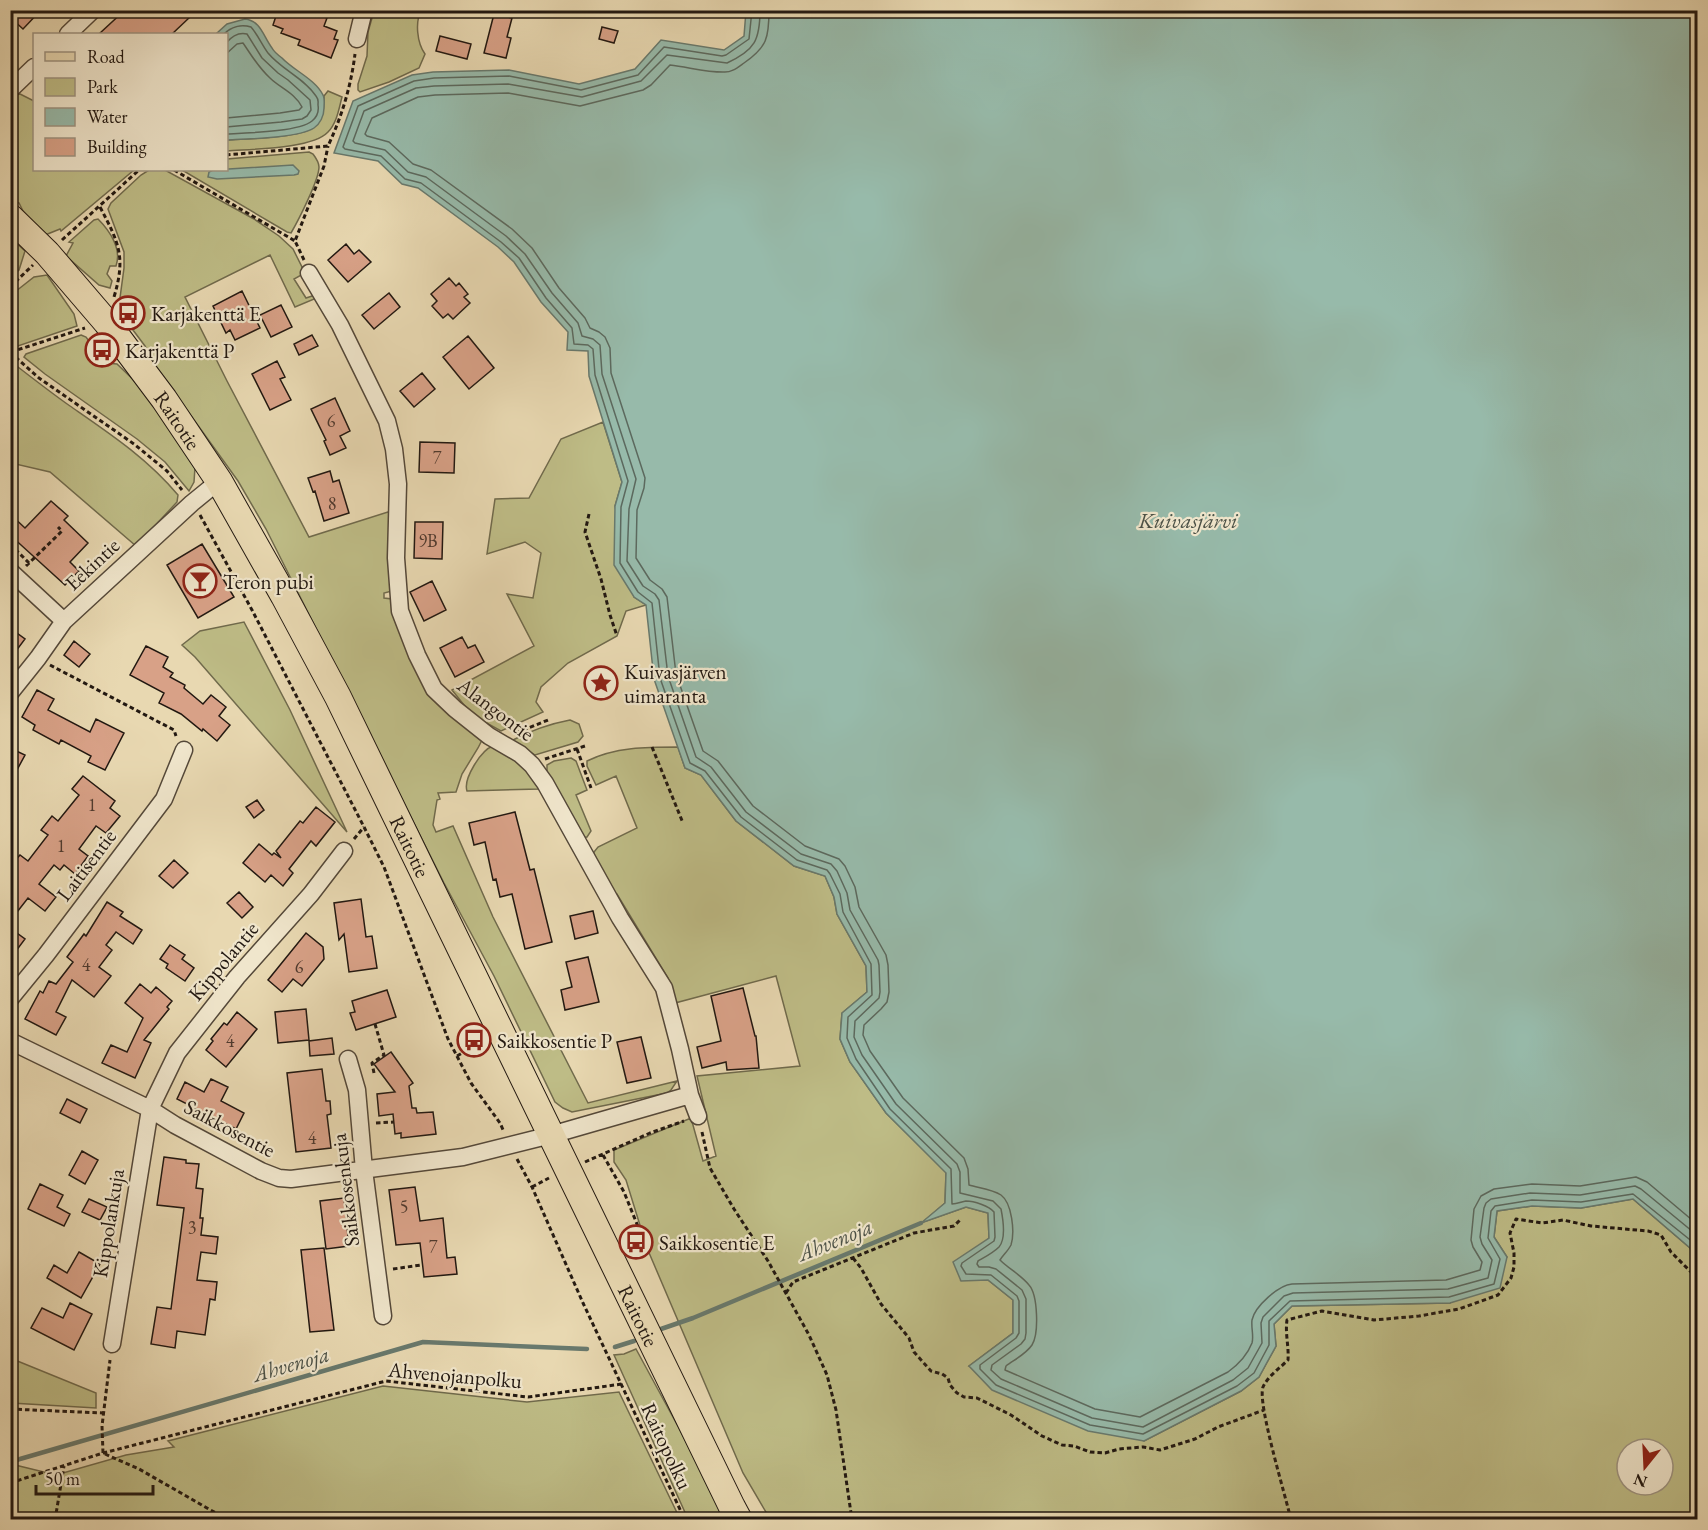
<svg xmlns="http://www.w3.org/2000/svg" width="1708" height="1530" font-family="'EB Garamond',serif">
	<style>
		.green { fill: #bebc86; stroke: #706a4c; stroke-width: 1.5; fill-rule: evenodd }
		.water { fill: #97baaa; stroke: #68796d; stroke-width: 1.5 }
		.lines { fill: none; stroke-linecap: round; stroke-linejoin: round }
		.shore { stroke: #5c695e; stroke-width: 1.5 }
		.stream { stroke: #68796d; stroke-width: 4.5 }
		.building { fill: #d8a187; stroke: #221811; stroke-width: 1.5 }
		.street-casing { stroke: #544839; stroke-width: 19 }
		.primary-casing { stroke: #221811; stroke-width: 28 }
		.path { stroke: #221811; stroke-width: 3; stroke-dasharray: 4.5 3; stroke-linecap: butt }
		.street { stroke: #f0e6cc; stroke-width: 16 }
		.primary { stroke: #e8d8b1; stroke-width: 26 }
		.labels { text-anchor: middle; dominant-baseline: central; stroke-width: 4.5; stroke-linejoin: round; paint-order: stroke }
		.number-label { font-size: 18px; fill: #503a2e }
		.poi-label { font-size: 21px; fill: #221811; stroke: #f0e6cc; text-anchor: start }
		.street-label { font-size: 21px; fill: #221811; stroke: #f0e6cc }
		.water-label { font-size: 22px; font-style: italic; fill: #4b5147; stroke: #f0e6cc }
	</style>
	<rect width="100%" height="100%" fill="#e8d8b1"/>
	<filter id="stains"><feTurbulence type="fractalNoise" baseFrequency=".00333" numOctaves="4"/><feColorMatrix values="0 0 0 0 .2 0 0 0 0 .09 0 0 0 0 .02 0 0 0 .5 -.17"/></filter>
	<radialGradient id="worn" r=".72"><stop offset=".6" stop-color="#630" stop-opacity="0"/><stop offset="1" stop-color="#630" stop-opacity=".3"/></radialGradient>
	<path class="green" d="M374,11H421C415,22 417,43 425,54L419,68L389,82L360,92L358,90V84L367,56L368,32Z
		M328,91L342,97C339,108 337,123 328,132C312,149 251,149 227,151V140C244,139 304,138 315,126C324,117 324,108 324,96Z
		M20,94L34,101V170H134L61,231L60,229L45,235L23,211L19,203L11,201L10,100L16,95Z
		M309,152L313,154C316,158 319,162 319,167C319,180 298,221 291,233L287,232L182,170H226L227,159Z
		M149,170H165L254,219L279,236L293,249L305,273L294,279L306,298L315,295L319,297L295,307L270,255L185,297L227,381L309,537L391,511L392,591L384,593V598L392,599L410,655L482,740L478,748L462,774L456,792L438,793L440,799L437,800L433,825L436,832L453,826L493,917L588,1103L677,1081L671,1090L667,1093L572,1112L563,1108L555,1102L494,976L444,883L266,529L238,481L158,370L145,346L133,330L140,324L121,302L120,298L124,268V252L108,209L111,203L141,175Z
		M98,219C110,231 122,249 116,266H110L107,274L112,281L110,288L99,285L66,256L73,243L69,242L94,220Z
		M11,238L25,251L19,270L11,277Z
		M47,275L74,314L77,326L15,347L11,344V295L34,277Z
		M81,335L86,337L106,363L117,364L145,391L195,467L194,482L189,491L165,462L137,439L45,374L24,357L26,354Z
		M10,361C30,376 50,392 70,406C109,433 147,458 178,495L177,502L136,546L50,472L11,463Z
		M603,422L622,482L615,506L634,597L646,605L626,611L617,636L568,663L541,687L536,702L543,712L501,731L472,715L452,690L534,646L507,594L533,598L541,553L525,542L487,554L495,499L529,498L561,439Z
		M244,622L290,710L347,832L195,657L182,645L200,631Z
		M570,720L579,724L583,736L578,742L535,755L513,740C532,730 549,724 570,720Z
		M493,746C515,760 526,766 539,789L467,791C463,779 481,750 493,746Z
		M678,747L685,768L701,775L736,821L794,866L825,876L834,897L837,914L866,966L867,992L842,1013L840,1039L850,1062L886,1113L946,1172L945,1203L923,1222L966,1207L988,1213L989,1238L961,1280H988L1013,1300V1333L969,1366L1144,1441L1241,1391L1259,1377L1276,1346L1274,1324L1292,1306L1450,1303L1507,1257L1494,1237L1497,1211L1532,1206L1581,1208L1633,1199L1690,1248L1697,1260V1519H770L743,1473L647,1248L626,1180L614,1162V1150L691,1118L703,1161L716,1156L697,1076L800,1066L776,976L675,1003L668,978L617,894L613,895L593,857L594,852L598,847L637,828L616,776L596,785L587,766V761C615,747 647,747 678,747ZM1627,1449H1663V1485H1627Z
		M571,758L576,761L587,790L576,795L591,831L587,837L581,838L547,774V765L554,761Z
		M636,1349L725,1513L728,1519H688L614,1355L624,1354Z
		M10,1358L96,1393V1408L11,1403Z
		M383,1386L527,1402L619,1392L680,1519H11V1464L56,1475L126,1455L174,1447L168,1441Z"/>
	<path class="water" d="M746,11H1697V1260L1690,1248L1633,1199L1581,1208L1532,1206L1497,1211L1494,1237L1507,1257L1500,1288L1450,1303L1292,1306L1274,1324L1276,1346L1259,1377L1241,1391L1144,1441L1088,1431L992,1390L969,1366L1013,1333V1300L988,1280L961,1281L953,1262L989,1238L988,1213L966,1207L921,1223L945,1203L946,1173L886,1113L850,1062L840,1039L842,1013L867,992L866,966L837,914L834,897L825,876L794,866L736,821L701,775L685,768L654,679L646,605L634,597L614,565L615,506L622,482L589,376L588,351L567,350L568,332L541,302L514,262L498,247L418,188L402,184L378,161L334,153L353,101L412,75L433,72L509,70L579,84L635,69L661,40L724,50L744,36Z
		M245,19C261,21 263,36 272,48C274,52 278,55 282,58C293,70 315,79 323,95C325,98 324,105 324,108C324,116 320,124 314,128C299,138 245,139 227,140L226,34H218L217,33L227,24Z
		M293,165L299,171L298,174L294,175L217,179L208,177L209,172L213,170Z"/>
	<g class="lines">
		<path class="shore" d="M752,10L749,39L726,55L722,56L664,47L638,75L581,90L509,76L434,78L414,81L358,106L343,147L345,149L381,156L405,179L421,183L501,242L519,258L546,298L572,328L574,344L588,345L593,349L595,375L628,481L621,507L620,563L638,592L652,603L660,678L690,763L705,771L741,817L797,860L827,870L830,874L840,894L843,912L871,964L872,995L848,1017L847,1038L856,1059L890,1109L951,1169L952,1204C957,1204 961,1202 966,1201C974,1201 989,1206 994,1212L995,1237L994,1241L962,1263L961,1266L966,1274L991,1275L1017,1296L1019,1301V1333L1016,1338L980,1365V1369L996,1385L1090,1425L1143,1434L1237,1386L1254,1373L1269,1345V1321L1290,1301L1449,1297L1494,1284L1500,1259L1488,1238L1491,1211L1495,1206L1532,1200L1581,1202L1633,1194L1694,1243L1698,1248
			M760,10C760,40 755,50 727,63L667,55L641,81L582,97L508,84L434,86L416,88L364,111L353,141L355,143L385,150L408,172L426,177L506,236L525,254L552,293L578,323L582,336L593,339L600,345L602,374L636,479L629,509L627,561L643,586L655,594L659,600L668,676L696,757L711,767L746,812L801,854L831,864L837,871L847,893L850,910L878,960L879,965L880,992L879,998L855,1021L854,1037L862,1055L896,1104L957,1164L960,1172V1193L993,1201L1001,1209C1003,1219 1006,1239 999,1247C993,1253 985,1257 978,1261L977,1264L979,1267H989L996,1269L1022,1290L1026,1299V1333L1025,1339L1021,1344L992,1365L991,1370L1001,1379L1092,1418L1143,1427L1233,1380L1248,1368L1262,1343L1261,1323L1263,1317L1284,1296L1293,1293L1448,1289L1488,1278L1492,1260L1482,1244L1480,1237L1484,1208L1486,1203L1491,1199L1530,1193L1580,1195L1635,1186L1641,1189L1698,1236
			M769,10C769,38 767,47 744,63C737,68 731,73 723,72C705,72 688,67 670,65L651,85L643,90L580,106L508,93L435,95L418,97L372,118L365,134L367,136L389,142L413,164L431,170L512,229L532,248L559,288L585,318L590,328L599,332L605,337L610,348L611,373L645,478L644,488L637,510L636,558L650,580L662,589L667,597L676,674L703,751L718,761L753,806L805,846L839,859L845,866L855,887L859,907L886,955L888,965L889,992L887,1002L881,1009L864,1025L863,1035L870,1051L903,1098L964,1158L968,1169L969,1185C979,1188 992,1189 1001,1195C1012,1203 1015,1232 1011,1245C1008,1251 1003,1255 1000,1260C1009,1269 1021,1275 1029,1285C1038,1295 1039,1334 1032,1345C1026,1354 1014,1360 1006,1366L1005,1370L1095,1409L1140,1417L1228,1372C1239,1364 1247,1356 1252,1343C1254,1336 1251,1328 1252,1320C1255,1306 1279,1285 1292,1284L1446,1280L1480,1270L1482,1262L1473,1247L1471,1240L1474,1209L1481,1196L1494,1189L1532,1184L1580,1186L1636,1177L1647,1182L1698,1225
			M224,34C231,27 241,24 251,27C258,35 262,45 268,53C282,70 304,78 316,96C319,100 318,100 318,105C319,111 317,117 312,121C299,132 245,133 226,134
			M226,43C232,36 239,32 247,34L262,58L278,73L288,80L310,100L311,110L307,116L302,119L281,122L226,127
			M226,54L237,44L243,43C252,56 258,67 270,78C280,88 295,93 302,107L299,110L280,113L226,118"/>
		<path class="stream" d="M661,1329L693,1318L921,1223
			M615,1347L634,1341
			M10,1463L20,1459L423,1342L587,1349"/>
	</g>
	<path class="building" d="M10,10H41L23,29L10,17Z
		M125,10H184L190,17L172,34H99Z
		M278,10H316L315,14L327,18L324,26L337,31L334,39L338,40L331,58L298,45L300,40L281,33L283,29L273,25Z
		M494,14L512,18L507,37L511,38L506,58L484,53Z
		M602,27L618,31L614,43L599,39Z
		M440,36L471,44L467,59L436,51Z
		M346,244L354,254L359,250L371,262L348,282L328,260Z
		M449,278L456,286L459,283L468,294L464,297L470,303L453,319L448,314L443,318L432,306L437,301L431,294Z
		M242,291L260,328L235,340L230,330L226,333L213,306Z
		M389,293L400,307L374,329L362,315Z
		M281,305L292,327L271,337L260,315Z
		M312,335L318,346L299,355L294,344Z
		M468,336L494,368L469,389L443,357Z
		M277,361L285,377L280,379L291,400L270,410L252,374Z
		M422,373L435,389L414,407L400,391Z
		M335,398L350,431L340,436L346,448L330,455L324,441L326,440L311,409Z
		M420,442L455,443L454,473L419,472Z
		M330,471L333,482L339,480L349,513L324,521L315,491L313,492L308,478Z
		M51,501L68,516L64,520L88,543L70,562L79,571L65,585L10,535V514L25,528Z
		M415,522H443L442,559L414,558Z
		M202,544L234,597L198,618L167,565Z
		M432,581L446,610L424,621L410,592Z
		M10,628L25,639L10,659Z
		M462,637L468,648L475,645L484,662L455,677L440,648Z
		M74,641L90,654L79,667L64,655Z
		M146,646L168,657L163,667L173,673L170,677L185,685L184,688L203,704L211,695L226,707L219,716L230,725L217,741L203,729L202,731L181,714L159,703L164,693L130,675Z
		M37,690L54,699L48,710L90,732L96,719L124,733L105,770L88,762L91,756L61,740L59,744L33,730L35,725L22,717Z
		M10,748L25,755L10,783Z
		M83,776L115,801L110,808L120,816L106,833L96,826L79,849L88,856L75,874L64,865L60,870L54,865L39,884L56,897L45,911L28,898L10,921V866L20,855L28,861L48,835L41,830L52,816L58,821L79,795L72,789Z
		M257,800L264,810L254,818L246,807Z
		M316,807L335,822L316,846L311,841L289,869L293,873L283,886L271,875L265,882L243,863L259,844L272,855L274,853L281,858L276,851L300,821L303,823Z
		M515,812L530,870L534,869L552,942L525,949L512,894L500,897L496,879L493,880L485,842L474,845L469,823Z
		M174,860L188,873L173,888L159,876Z
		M239,892L253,907L242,918L227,903Z
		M361,899L366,937L372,936L377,968L349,972L344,934L339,940L334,903Z
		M107,902L123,912L120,916L142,930L133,944L116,932L106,945L112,950L99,967L111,976L94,997L72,980L56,1012L66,1017L56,1035L25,1019L40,991L43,993L49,981L56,984L73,962L67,957L84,934L86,936Z
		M593,911L598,933L575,939L570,916Z
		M10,928L25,939L10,959Z
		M306,933L323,947L324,959L302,986L293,979L282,992L268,980Z
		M170,945L185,955L182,959L194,968L185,981L166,968L168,964L160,959Z
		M588,957L599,1002L565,1010L561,990L572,987L566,962Z
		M140,984L151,993L156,987L172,1001L167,1007L169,1009L144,1040L151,1043L135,1078L102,1063L111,1045L127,1052L143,1018L125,1003Z
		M743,988L755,1036H756L759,1068L727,1070L726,1062L702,1068L697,1047L721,1041L711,996Z
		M387,990L396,1017L356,1030L350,1013L355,1012L352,1001Z
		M306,1009L309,1040L278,1043L275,1012Z
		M237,1012L257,1029L226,1067L206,1050L213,1041L211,1039L224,1023L227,1025Z
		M641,1037L651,1078L627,1083L617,1042Z
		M332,1038L334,1054L310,1056L309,1041Z
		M391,1052L413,1083L409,1086L412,1108H416L417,1113L433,1112L436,1134L401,1138V1133L395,1134L393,1114L379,1116L377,1094L395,1092L374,1064Z
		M322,1069L326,1101H330L331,1114L327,1115L331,1148L296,1152L287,1073Z
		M211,1079L228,1087L221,1101L244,1113L236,1129L177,1099L185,1082L204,1092Z
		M67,1099L87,1109L80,1123L60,1113Z
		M82,1151L98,1160L85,1184L69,1175Z
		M164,1157L186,1160V1163L199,1164L196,1188L203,1189L200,1218H203L201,1235L218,1237L216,1254L201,1252L197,1280L217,1282L215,1300L210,1299L205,1335L177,1331L175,1348L151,1344L157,1307L171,1309L184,1208L157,1205Z
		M40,1184L63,1195L57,1207L70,1214L64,1226L28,1209Z
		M415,1187L420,1221L443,1218L447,1258L455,1257L457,1274L424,1277L420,1243L396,1245L389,1190Z
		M344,1198L349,1246L326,1249L320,1201Z
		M89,1199L107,1207L100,1220L82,1212Z
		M324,1248L334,1330L310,1332L301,1250Z
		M79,1252L100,1264L81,1298L47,1278L54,1265L67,1273Z
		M70,1303L92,1314L74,1350L31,1328L42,1308L63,1318Z"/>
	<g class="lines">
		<g class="street-casing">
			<path id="street" d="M68,34L93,10
				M357,39L364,10
				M10,90L34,67
				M309,273L340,325L387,421L394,449L398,484L396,558L400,611L417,655L434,689L455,709L489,736L520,754L532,765L545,783L620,918L664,988L680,1049L690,1095L698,1116
				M10,571L64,621
				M10,693L38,658L64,621L192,503L219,481
				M10,999L46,955L164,799L184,750
				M10,1041L150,1109L175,1125L261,1171L279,1178L291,1179L463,1157L551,1135L690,1095
				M348,1059L357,1090L364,1170L383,1316
				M112,1344L150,1109L177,1053L237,977L311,894L344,851"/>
		</g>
		<g class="primary-casing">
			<g id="primary">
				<path id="s1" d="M10,217L47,253L107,323L164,399L219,481L284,596L338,697L732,1507L739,1520"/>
			</g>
		</g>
		<path class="path" d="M226,155L328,146C342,116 351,86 355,54
			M174,170L295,241
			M100,207C119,243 126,257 114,297
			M62,240L139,170
			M304,260L295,241L324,166L328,146
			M10,287L33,265
			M10,352L39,378L134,444L167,471L182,490
			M11,352L85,328
			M589,514L585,532L601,579L610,615L617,636
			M200,515L252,610L364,827L384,867L448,1039L471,1083L500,1123L504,1132
			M10,544L29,563
			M26,566L62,531L58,527
			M50,665L174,730L176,736
			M516,733L548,720
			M652,747L683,823
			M577,749L591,788
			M545,759L585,746
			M354,839L364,827
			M457,1056L476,1045
			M374,1073L372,1063L384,1055L375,1024
			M376,1123L394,1122
			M702,1132L710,1168L734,1209L768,1261L809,1335L827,1375L836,1410L852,1520
			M603,1155L624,1192L641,1234L636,1242
			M517,1159L532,1187L583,1303L685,1520
			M585,1162L650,1133L684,1121
			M532,1187L549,1178
			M346,1208L354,1207
			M853,1258L861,1268L881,1304L909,1338L914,1352L931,1371L942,1374L948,1378L950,1385L957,1393L964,1397L977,1398L1011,1415L1042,1436L1062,1445L1074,1446L1090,1452L1105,1453L1119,1449L1143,1447L1160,1450L1195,1439L1218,1427L1264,1410
			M393,1269L421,1265
			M786,1293L793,1282L914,1233L954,1226L960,1220
			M10,1409L103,1413
			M103,1453L102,1426L110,1360
			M105,1454L139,1469L228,1520
			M10,1483L103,1453L386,1381L528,1397L622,1384
			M55,1520L64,1466
			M1291,1520C1286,1497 1257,1403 1263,1387C1268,1376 1280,1368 1288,1360C1289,1346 1285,1334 1287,1320L1322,1311L1374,1320L1419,1316L1459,1309L1498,1295L1511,1278L1514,1267V1253L1510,1233L1516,1219L1542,1223L1563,1220L1591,1226L1648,1231L1661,1235L1671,1252L1698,1279"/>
		<use href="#street" class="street"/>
		<use href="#primary" class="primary"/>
	</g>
	<defs>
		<g id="bus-ring" transform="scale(1.725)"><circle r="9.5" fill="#f0e6cc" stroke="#8f2418" stroke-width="1.5"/><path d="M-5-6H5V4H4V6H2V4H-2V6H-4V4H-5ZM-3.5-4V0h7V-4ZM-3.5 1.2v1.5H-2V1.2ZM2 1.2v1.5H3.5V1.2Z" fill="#8f2418"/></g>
		<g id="bar-ring" transform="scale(1.725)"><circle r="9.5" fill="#f0e6cc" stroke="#8f2418" stroke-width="1.5"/><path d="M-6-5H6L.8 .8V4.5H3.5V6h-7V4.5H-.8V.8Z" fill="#8f2418"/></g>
		<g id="sight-ring" transform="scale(1.725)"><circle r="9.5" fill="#f0e6cc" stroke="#8f2418" stroke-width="1.5"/><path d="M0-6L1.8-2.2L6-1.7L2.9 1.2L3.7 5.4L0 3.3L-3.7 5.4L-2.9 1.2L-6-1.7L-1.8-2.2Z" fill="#8f2418"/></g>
	</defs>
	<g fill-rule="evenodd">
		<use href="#bus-ring" x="128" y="313"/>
		<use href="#bus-ring" x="102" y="350"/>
		<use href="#bar-ring" x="200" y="581"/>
		<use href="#sight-ring" x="601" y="683"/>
		<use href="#bus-ring" x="474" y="1040"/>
		<use href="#bus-ring" x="636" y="1242"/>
	</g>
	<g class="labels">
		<g class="number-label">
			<text x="331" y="420">6</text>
			<text x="437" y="457">7</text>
			<text x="332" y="503">8</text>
			<text x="428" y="540">9B</text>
			<text x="92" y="804">1</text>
			<text x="61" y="845">1</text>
			<text x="86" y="964">4</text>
			<text x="299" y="966">6</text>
			<text x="230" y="1040">4</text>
			<text x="312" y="1137">4</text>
			<text x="404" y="1206">5</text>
			<text x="192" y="1227">3</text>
			<text x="433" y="1246">7</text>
		</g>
		<g class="poi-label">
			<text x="151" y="313">Karjakenttä E</text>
			<text x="125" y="350">Karjakenttä P</text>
			<text x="223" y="581">Teron pubi</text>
			<text x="624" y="671">Kuivasjärven<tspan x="624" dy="24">uimaranta</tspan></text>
			<text x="497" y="1040">Saikkosentie P</text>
			<text x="659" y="1242">Saikkosentie E</text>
		</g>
		<g class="street-label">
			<text stroke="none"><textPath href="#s1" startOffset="264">Raitotie</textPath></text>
			<text transform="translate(92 564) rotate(-43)">Eekintie</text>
			<text transform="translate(496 709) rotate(37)">Alangontie</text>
			<text stroke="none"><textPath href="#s1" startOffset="750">Raitotie</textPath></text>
			<text transform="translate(86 865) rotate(-53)">Laitisentie</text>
			<text transform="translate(223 961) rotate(-50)">Kippolantie</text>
			<text transform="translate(230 1128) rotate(28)">Saikkosentie</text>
			<text transform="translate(345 1190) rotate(-97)">Saikkosenkuja</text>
			<text transform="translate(108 1223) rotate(-81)">Kippolankuja</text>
			<text stroke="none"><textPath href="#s1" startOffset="1272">Raitotie</textPath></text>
			<text transform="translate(455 1375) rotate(5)">Ahvenojanpolku</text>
			<text transform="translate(667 1446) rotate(65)">Raitopolku</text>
		</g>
		<g class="water-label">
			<text x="1188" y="520">Kuivasjärvi</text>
			<text transform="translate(835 1240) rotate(-22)">Ahvenoja</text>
			<text transform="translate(291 1364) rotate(-16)">Ahvenoja</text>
		</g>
	</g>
	<rect width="1708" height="1530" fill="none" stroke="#e8d8b1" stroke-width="36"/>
	<rect x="12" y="12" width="1684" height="1506" fill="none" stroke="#221811" stroke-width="3"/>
	<rect x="18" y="18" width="1672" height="1494" fill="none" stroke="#221811" stroke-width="1.5"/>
	<rect x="33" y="33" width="195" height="138" fill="#f0e6cc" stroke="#9e9481" stroke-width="1.5"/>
	<rect x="45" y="52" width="30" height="9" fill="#e8d8b1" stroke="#9e9481" stroke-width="1.5"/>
	<text x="87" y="63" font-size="18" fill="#221811">Road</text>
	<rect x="45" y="78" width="30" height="18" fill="#bebc86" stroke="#9e9481" stroke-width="1.5"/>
	<text x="87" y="93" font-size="18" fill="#221811">Park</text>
	<rect x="45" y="108" width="30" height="18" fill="#97baaa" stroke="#9e9481" stroke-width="1.5"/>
	<text x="87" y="123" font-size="18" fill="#221811">Water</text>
	<rect x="45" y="138" width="30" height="18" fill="#d8a187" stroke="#9e9481" stroke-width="1.5"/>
	<text x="87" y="153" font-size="18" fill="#221811">Building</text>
	<g transform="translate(1645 1467) rotate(198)"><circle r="28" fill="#f0e6cc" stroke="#9e9481" stroke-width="1.5"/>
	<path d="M0-4.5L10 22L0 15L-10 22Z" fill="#8f2418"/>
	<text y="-9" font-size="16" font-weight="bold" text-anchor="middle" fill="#221811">N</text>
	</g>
	<path d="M36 1485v9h117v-9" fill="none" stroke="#221811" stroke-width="3"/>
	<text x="45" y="1485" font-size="18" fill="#221811" stroke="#f0e6cc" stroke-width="4.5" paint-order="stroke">50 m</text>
	<rect width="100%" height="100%" filter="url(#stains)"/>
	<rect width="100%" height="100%" fill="url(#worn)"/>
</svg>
